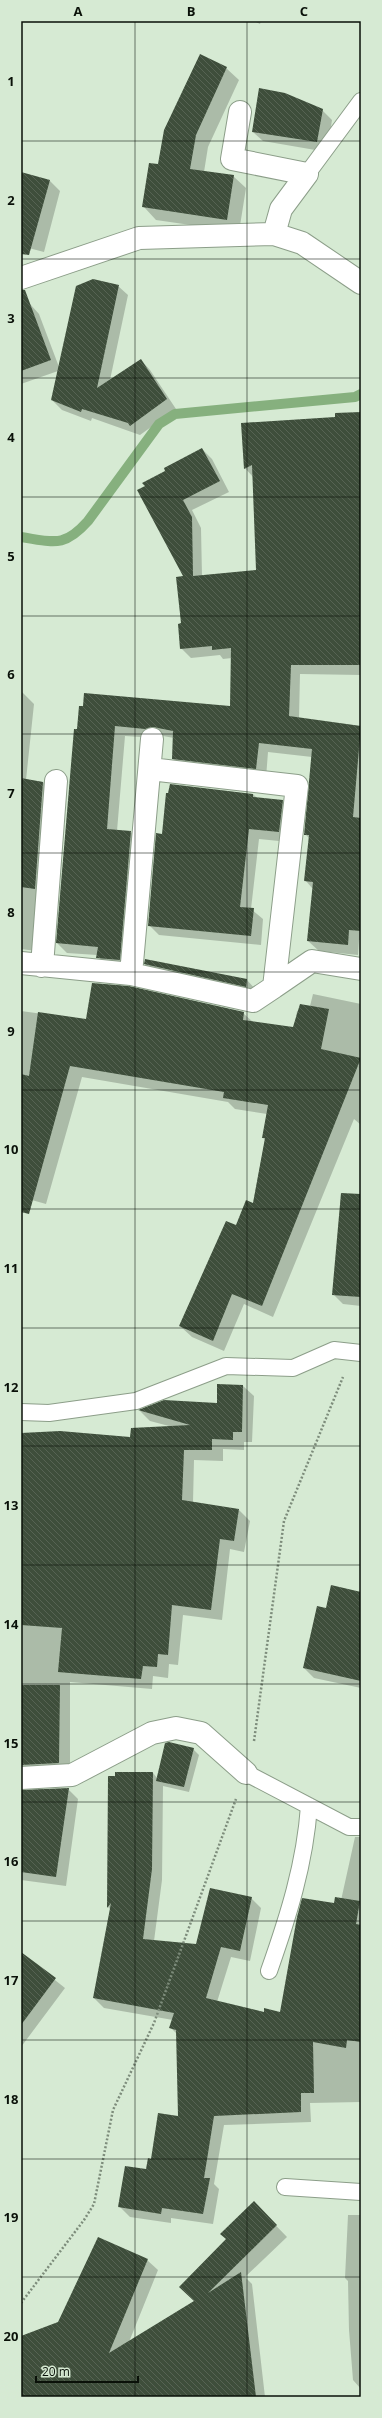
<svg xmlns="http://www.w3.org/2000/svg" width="382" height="2418" font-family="'Open Sans',sans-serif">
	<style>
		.shadow { fill: #0003 }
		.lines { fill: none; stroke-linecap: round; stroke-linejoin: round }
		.stream { stroke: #86b07e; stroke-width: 10 }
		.building { fill: url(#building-back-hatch) }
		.lane-casing { stroke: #8c9e89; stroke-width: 18 }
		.street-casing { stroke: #8c9e89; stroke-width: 24 }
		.path { stroke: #7d8c7b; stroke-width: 2.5; stroke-dasharray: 2 2; stroke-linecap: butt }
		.lane { stroke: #fff; stroke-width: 16 }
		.street { stroke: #fff; stroke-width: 22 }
		.grid { fill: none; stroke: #0a1109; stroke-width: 1; stroke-opacity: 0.55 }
		.neatline { fill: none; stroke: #0a1109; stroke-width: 1.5 }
		.grid-label { font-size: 13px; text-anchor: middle; font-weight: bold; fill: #0a1109 }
	</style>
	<defs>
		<pattern id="building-back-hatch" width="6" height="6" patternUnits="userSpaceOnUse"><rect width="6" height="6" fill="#3e4e3b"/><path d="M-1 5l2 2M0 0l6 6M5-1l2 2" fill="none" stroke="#566353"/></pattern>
	</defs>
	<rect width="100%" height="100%" fill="#d6ead3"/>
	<path class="shadow" d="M254,21H261L260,24Z
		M226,68L239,80L208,147L204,172L233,176L246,188L239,232L156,220L144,207L158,165Z
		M322,110L332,120L327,152L263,141L253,132Z
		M21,173L50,181L60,191L44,252L21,246Z
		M118,286L128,295L110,380L141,360L150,370L176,409L140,435L92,418L91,421L62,410L52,400L58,371L21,384V307L30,304L39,314L59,367Z
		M361,413V675L300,674L299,718L361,727V940H359L358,955L319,951L308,941L313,889L305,880L310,839L305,834L312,757L268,752L266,778L183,769L173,759L174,738L163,736L156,738L125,736L117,831L131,832L141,842L129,970L107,968L97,955L67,953L57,943L75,730L231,707L232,658L223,659L220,655L191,658L181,648L184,577L167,471L202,449L212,459L229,492L192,510L201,528L202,576L257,571L253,477L245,468L336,418Z
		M21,691L34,704L26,780L43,782L56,795L44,952L21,949Z
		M253,794L257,798L282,801L292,811L289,842L259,839L251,909L263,919L261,945L159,935L149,925Z
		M145,964L247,980L256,990V996L155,974Z
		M313,994L361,1004V1125L354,1119L273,1317L244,1304L224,1351L192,1337L180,1326L236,1227L253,1204L265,1140L263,1138L267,1114L235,1109L228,1102L82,1077L46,1204L21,1197V1011L87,1020L243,1013L253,1022L294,1029L297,1011L310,1006Z
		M361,1241V1306L343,1304L333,1294Z
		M243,1386L254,1396L252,1442H244V1450L223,1449V1461L194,1460L193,1502L239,1510L250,1521L244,1552L230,1549L222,1620L183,1615L178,1665L169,1664L168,1678L153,1676L152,1689L70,1682V1774L21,1779V1434L131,1438L169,1426L150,1421L140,1411L164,1401L218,1404Z
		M361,1593V1688L314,1678L304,1668L326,1609Z
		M193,1749L199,1755L189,1792L163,1786L162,1880L154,1941L196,1946L251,1898L261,1908L250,1961L231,1957L217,2002L264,2013H281L336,1923L355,1837H361V2102L310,2103L311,2122L224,2125L214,2184L219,2189L213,2224L171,2218V2223L130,2217L120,2207L147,2170L179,2117L177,2034L170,2027L173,2020L104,2008L94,1998L111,1910L108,1907L109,1777L153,1773L157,1778Z
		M68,1789L78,1799L66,1886L21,1880V1790Z
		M21,1953L65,1988L21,2047Z
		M254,2203L287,2237L245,2277L252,2284L265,2397H21V2386L59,2323L147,2260L158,2270L129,2342L195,2301L227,2239Z
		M348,2215H361V2389L353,2380L349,2330L348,2281L345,2278Z"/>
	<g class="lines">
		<path class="stream" d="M21,537C54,542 64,548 88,521L159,424L175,414L355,397L361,394"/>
	</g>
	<path class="building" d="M200,54L227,67L196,135L190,169L234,175L227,220L142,207L149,163L158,164L164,130Z
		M259,88L285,93L323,109L317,142L252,132Z
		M21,172L50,180L29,255L21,254Z
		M93,279L119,285L97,388L141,359L167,399L130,426L128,423L82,409L81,412L51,400L76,286Z
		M21,290H25L51,360L21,371Z
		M361,412V665H291L289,716L361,726L353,817L361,818V931L349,930L348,945L307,941L313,882L304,881L309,835H304L312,749L259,743L256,769L172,759L173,731L153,727L145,729L115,726L107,829L131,831L120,960L96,958L98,947L56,943L74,729H77L79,706H83L84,693L230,706L231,648L212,650V646L180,649L178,624L181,623L176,577L183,576L137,490L145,486L142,483L165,471L164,468L202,448L220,481L183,500L192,517L193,576L256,570L252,465L244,469L241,423L335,417V413Z
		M21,778L43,782L35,889L21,887Z
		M170,784L253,794V797L283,800L279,832L249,829L240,907L254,908L251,936L148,926L156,833L162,834L166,793H168Z
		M145,959L247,979L246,987L144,964Z
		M92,983L129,986L244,1012L243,1020L293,1027L300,1004L329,1009L321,1049L361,1058L262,1306L232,1294L213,1341L179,1326L226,1221L236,1225L246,1200L253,1203L265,1138H262L268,1105L223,1098L224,1092L70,1066L29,1214L21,1212V1074L29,1076L38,1012L86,1019Z
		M341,1193L361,1194V1297L332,1295Z
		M217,1384L243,1385L242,1432H233V1440L212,1439V1450H184L182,1500L239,1509L234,1541L220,1539L211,1610L172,1605L168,1655L158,1654L157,1667L143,1666L141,1679L58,1672L62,1628L21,1625V1433L60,1431L130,1437L131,1428L190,1425L138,1410L164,1400L217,1403Z
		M331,1585L361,1592V1681L303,1668L317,1606L326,1608Z
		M21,1685H60L59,1763L21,1765Z
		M169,1742L194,1748L184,1787L156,1781L165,1743Z
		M115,1772H153L152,1869L143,1939L196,1944L210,1888L252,1897L240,1951L221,1947L206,1998L264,2012V2008L280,2012L297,1917L302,1898L334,1903L335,1897L360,1901L356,1924L361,1925V2042L347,2040L346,2048L313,2042L314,2093H301V2112L214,2116L204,2178H210L203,2214L162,2208L161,2214L118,2207L125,2166L146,2169L148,2158L151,2159L158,2113L178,2116L176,2030L169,2028L174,2013L93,1998L111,1903L107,1908L108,1776H115Z
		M69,1788L56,1877L21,1872V1790Z
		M21,1952L56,1978L21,2025Z
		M254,2201L277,2225L208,2293L241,2272L256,2397H21V2336L58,2322L98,2237L148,2259L109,2353L194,2301L179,2287L226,2239L220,2234Z"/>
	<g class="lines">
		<g class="lane-casing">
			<path id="lane" d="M307,174L361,101
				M21,1412L49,1413L136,1401L226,1366L293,1368L334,1350L361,1353
				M246,1773L349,1827H361
				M269,1971C288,1917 305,1864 309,1806
				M285,2187L361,2192"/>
		</g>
		<g class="street-casing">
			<path id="street" d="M240,112L232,159L307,174L281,209L274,234
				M21,278L139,238L274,234L302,243L361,283
				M21,963L131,974L253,1001L274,987L297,786L150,769
				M42,966L56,781
				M131,974L152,739
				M274,987L312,961L361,969
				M21,1778L72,1775L152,1733L176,1728L201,1733L246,1773"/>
		</g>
		<path class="path" d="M254,1741L284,1521L343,1377
			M21,2303L84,2220L94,2204L113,2110L154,2023L236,1799"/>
		<use href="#lane" class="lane"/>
		<use href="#street" class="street"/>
	</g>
	<path class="grid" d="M135,21V2397M247,21V2397M21,141H361M21,259H361M21,378H361M21,497H361M21,616H361M21,734H361M21,853H361M21,972H361M21,1090H361M21,1209H361M21,1328H361M21,1446H361M21,1565H361M21,1684H361M21,1802H361M21,1921H361M21,2040H361M21,2159H361M21,2277H361"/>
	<rect width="382" height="2418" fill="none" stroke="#d6ead3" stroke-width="44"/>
	<path d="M36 2376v6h102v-6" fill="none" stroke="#0a1109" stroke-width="2"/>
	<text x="42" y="2376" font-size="12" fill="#0a1109" stroke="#d6ead3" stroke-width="3" paint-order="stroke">20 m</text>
	<rect x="22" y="22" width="338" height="2374" class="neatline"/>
	<g class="grid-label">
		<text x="78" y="16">A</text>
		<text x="191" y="16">B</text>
		<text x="304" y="16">C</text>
		<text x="11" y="86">1</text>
		<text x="11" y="205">2</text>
		<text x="11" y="323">3</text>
		<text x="11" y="442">4</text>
		<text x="11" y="561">5</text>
		<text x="11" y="679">6</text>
		<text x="11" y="798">7</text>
		<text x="11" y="917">8</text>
		<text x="11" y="1036">9</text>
		<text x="11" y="1154">10</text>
		<text x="11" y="1273">11</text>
		<text x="11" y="1392">12</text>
		<text x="11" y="1510">13</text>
		<text x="11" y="1629">14</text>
		<text x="11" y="1748">15</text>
		<text x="11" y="1866">16</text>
		<text x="11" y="1985">17</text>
		<text x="11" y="2104">18</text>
		<text x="11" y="2222">19</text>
		<text x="11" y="2341">20</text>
	</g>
</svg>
